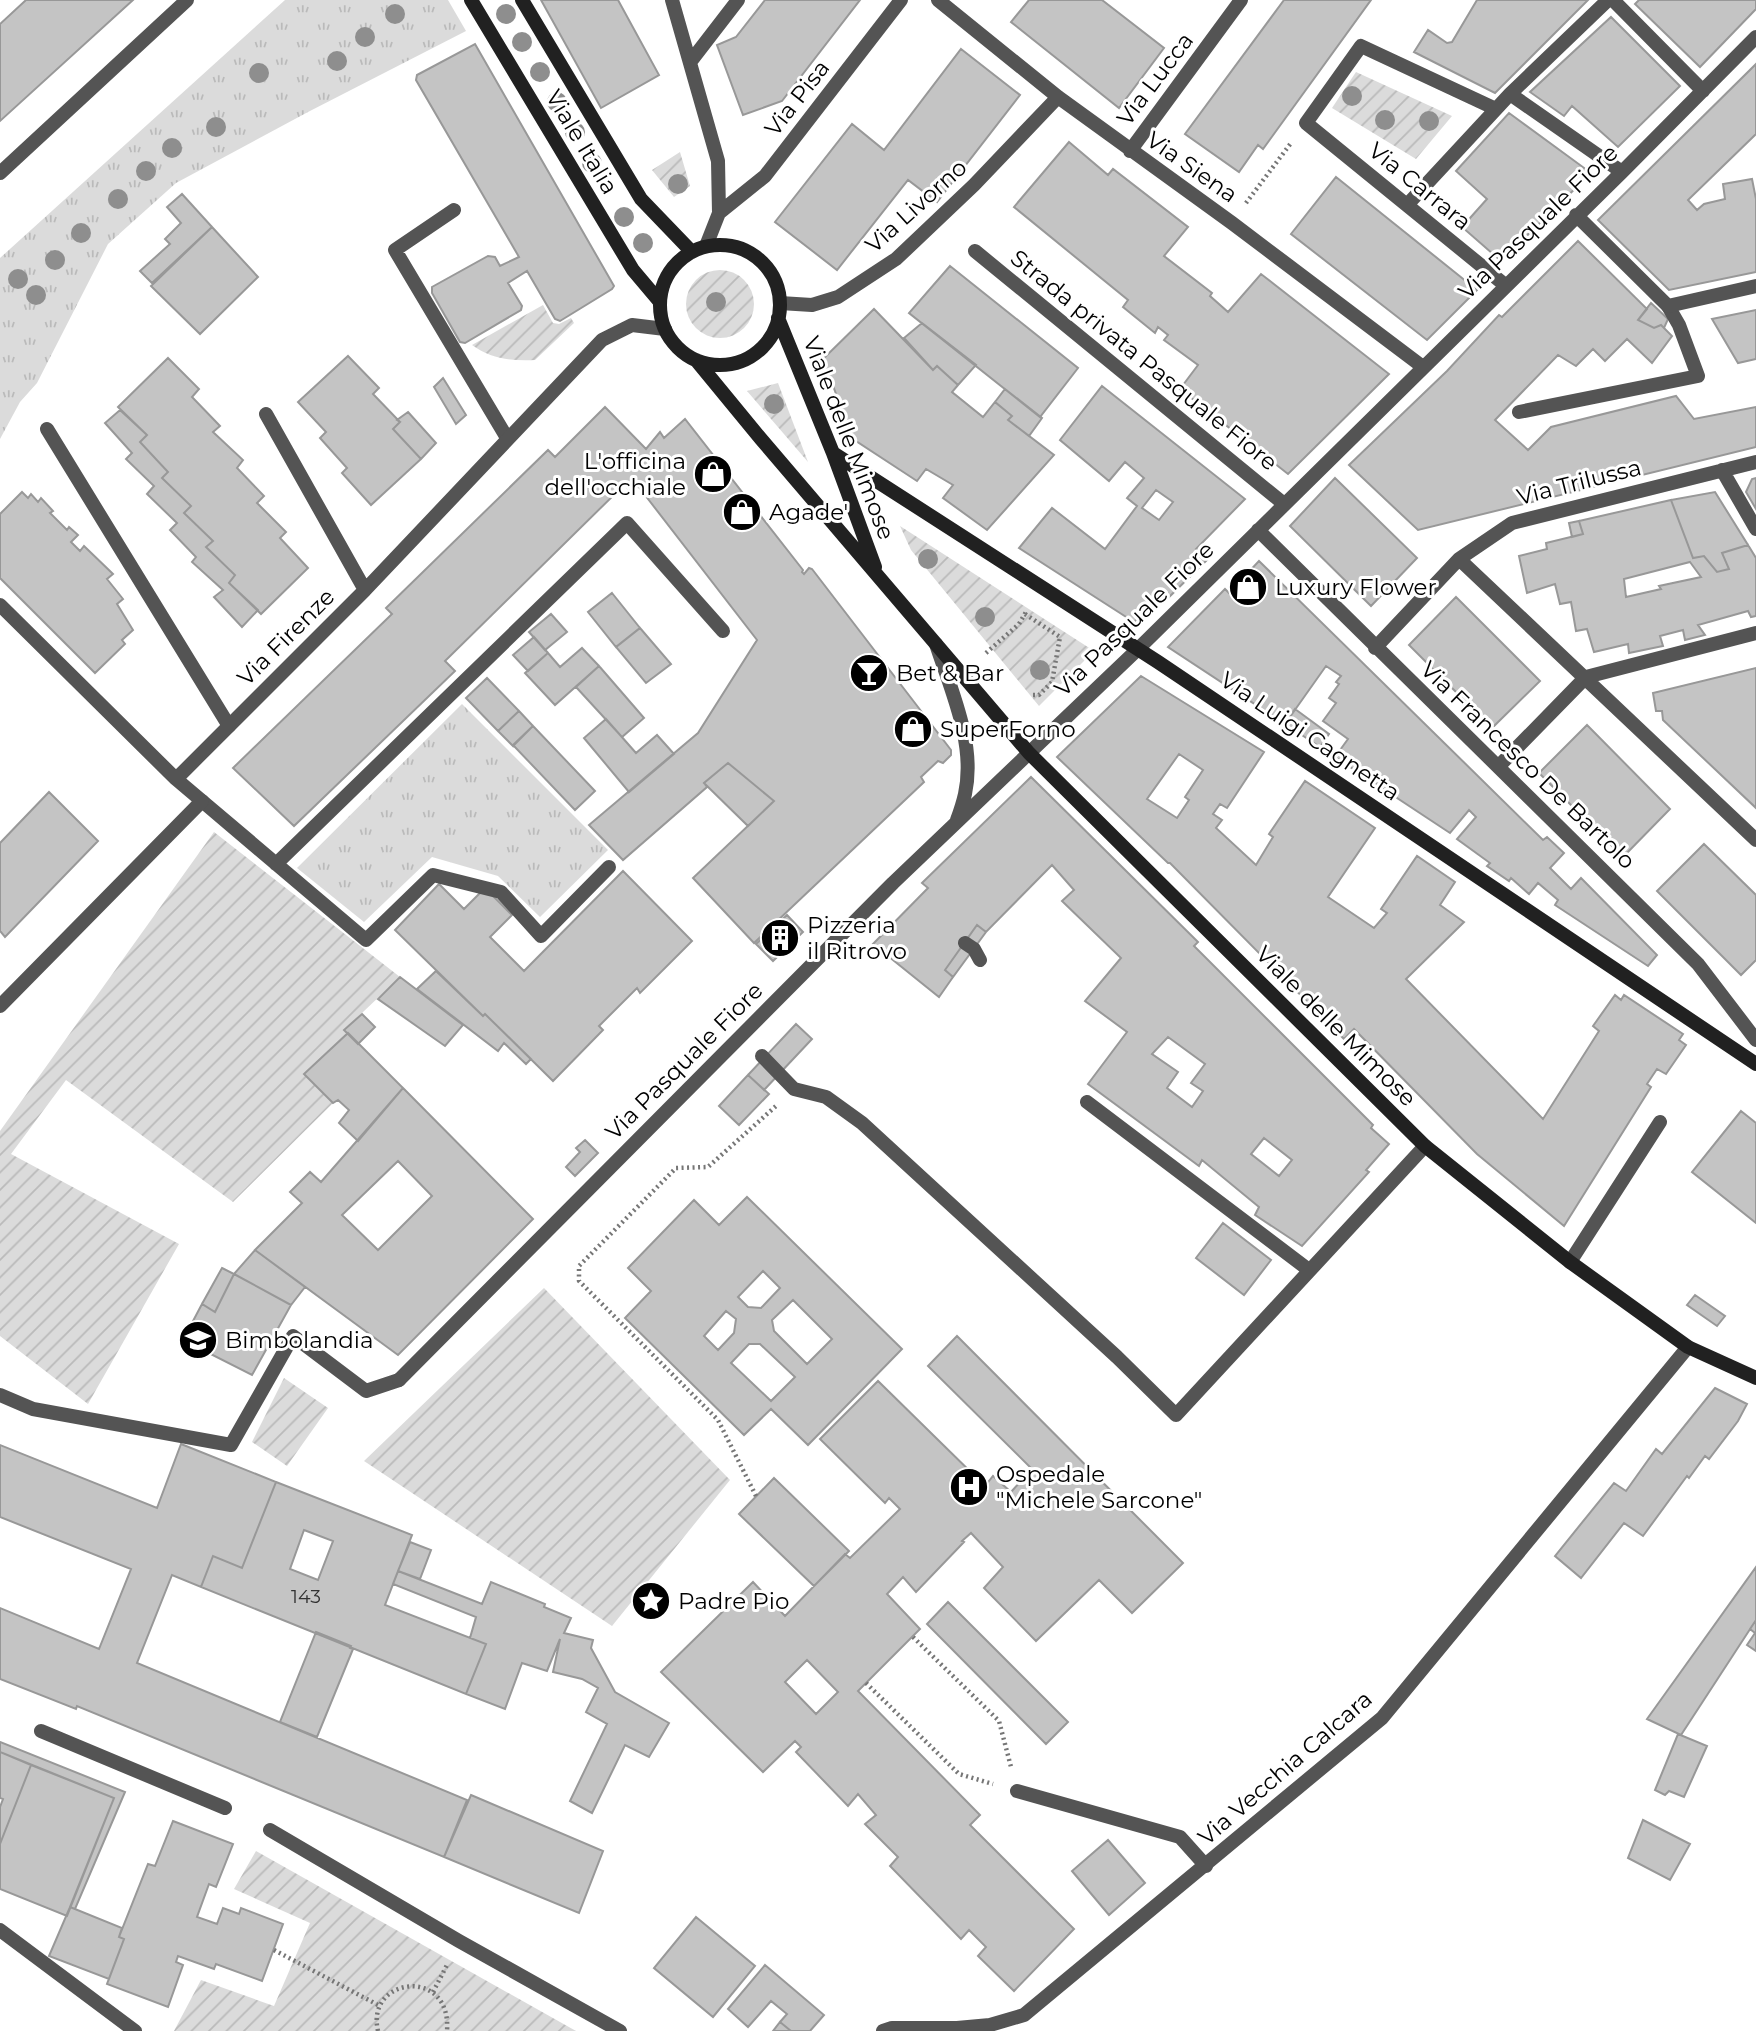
<svg xmlns="http://www.w3.org/2000/svg" width="1756" height="2031" font-family="Montserrat,sans-serif">
	<style>
		.grass { fill: url(#grass-tufts) }
		.garden { fill: url(#garden-furrows) }
		.building { fill: #c4c4c4; stroke: #989898; stroke-width: 2; fill-rule: evenodd }
		.lines { fill: none; stroke-linecap: round; stroke-linejoin: round }
		.path { stroke: #767676; stroke-width: 4.5; stroke-dasharray: 2 3.5; stroke-linecap: butt }
		.lane { stroke: #545454; stroke-width: 14 }
		.street { stroke: #545454; stroke-width: 14 }
		.secondary { stroke: #212121; stroke-width: 14 }
		.tree { fill: #8e8e8e }
		.labels { text-anchor: middle; dominant-baseline: central; stroke-width: 6; stroke-linejoin: round; paint-order: stroke }
		.number-label { font-size: 19px; fill: #313131 }
		.street-label { font-size: 23px; fill: #000; stroke: #fff }
		.poi-label { font-size: 23px; fill: #000; stroke: #fff; text-anchor: start }
	</style>
	<defs>
		<pattern id="grass-tufts" width="24" height="20" patternUnits="userSpaceOnUse" patternTransform="scale(1.75)"><rect width="24" height="20" fill="#dbdbdb"/><path d="M3 7l-1-3M5 7V3M7 7l1-3M15 17l-1-3M17 17v-4M19 17l1-3" fill="none" stroke="#bababa"/></pattern>
		<pattern id="garden-furrows" width="10" height="10" patternUnits="userSpaceOnUse" patternTransform="scale(1.75)"><rect width="10" height="10" fill="#dbdbdb"/><path d="M-1 1l2-2M0 10L10 0M9 11l2-2" fill="none" stroke="#bababa"/></pattern>
	</defs>
	<rect width="100%" height="100%" fill="#fff"/>
	<path class="grass" d="M285,0H448L466,31L308,112L176,183L108,244L37,383L20,402L0,439V258Z
		M462,704L608,850L540,917L498,876L432,857L364,922L297,868Z"/>
	<path class="garden" d="M1356,72L1452,116L1416,159L1332,108Z
		M680,152L690,186L674,197L652,170Z
		M686 304a34 34 0 1 1 68 0a34 34 0 1 1-68 0Z
		M543,305L553,323L559,324L571,318L574,323L535,360C511,361 491,359 472,345Z
		M778,383L808,462L747,391Z
		M900,526L1094,651L1039,706L911,550Z
		M214,832L400,977L344,1030L348,1033L304,1074L333,1103L233,1202L66,1080L11,1154L179,1244L88,1404L0,1336V1131Z
		M544,1288L730,1480L612,1626L364,1461Z
		M284,1378L328,1408L287,1466L252,1442Z
		M256,1851L576,2031H174L201,1980L274,2006L310,1923L234,1889Z"/>
	<path class="building" d="M26,0H133L0,121V24Z
		M541,0H618L659,75L601,108Z
		M765,0H860L782,101L743,115L717,45L736,37Z
		M1029,0H1102L1164,48L1119,108L1011,22Z
		M1284,0H1371L1263,149L1258,145L1239,172L1185,134Z
		M1477,0H1588L1495,93L1414,52L1428,30L1447,43L1452,42Z
		M1639,0H1756V9L1700,67L1635,4Z
		M1611,17L1680,86L1618,147L1572,106L1564,116L1530,92Z
		M475,44L614,286L612,289L560,321L555,319L527,271L508,283L522,306L521,310L465,343L460,342L432,293V287L488,256L495,257L500,266L519,257L416,80L417,75Z
		M961,49L1020,95L937,202L908,180L837,270L775,222L852,124L884,150Z
		M1756,64V134L1688,200L1697,210L1704,204L1725,199L1723,184L1752,179L1756,199V272L1669,290L1598,220Z
		M1509,113L1591,173L1501,261L1462,227L1487,199L1456,171Z
		M1069,142L1108,175L1113,169L1188,227L1164,256L1212,293L1210,296L1228,312L1261,274L1389,374L1288,474L1180,389L1198,365L1164,340L1168,335L1158,327L1155,333L1123,307L1128,300L1014,207Z
		M1336,177L1477,290L1427,340L1291,234Z
		M182,194L212,227L152,283L140,271L170,244L165,239L181,223L167,207Z
		M212,227L258,277L200,334L151,286Z
		M1578,241L1647,309L1638,320L1654,328L1661,325L1672,336L1652,363L1627,339L1605,361L1593,349L1576,366L1558,355L1495,420L1528,450L1551,427L1676,396L1694,419L1756,407V447L1418,530L1349,465L1447,371L1499,315L1502,317Z
		M950,266L1078,368L1040,417L909,313Z
		M1651,303L1668,319L1664,328L1661,325L1654,328L1638,320Z
		M874,309L933,370L937,366L958,385L952,392L983,417L995,402L1012,416L1008,420L1054,455L987,530L943,498L953,485L926,469L917,481L853,439L823,359Z
		M1756,310V359L1738,363L1712,319Z
		M922,323L976,365L958,385L937,366L933,370L904,338Z
		M348,356L379,388L373,394L400,422L393,429L421,459L371,505L342,473L347,468L320,438L326,432L298,402Z
		M168,358L199,389L192,397L220,426L213,432L243,460L237,468L264,496L257,503L286,532L280,538L308,568L261,614L229,583L235,575L206,547L213,541L184,513L191,506L162,478L168,472L140,442L147,435L118,407Z
		M443,378L466,415L456,424L434,387Z
		M1102,386L1245,499L1196,549L1207,560L1166,600L1161,595L1134,622L1019,548L1052,508L1105,549L1137,506L1127,498L1144,478L1125,462L1109,481L1060,440ZM1156,490L1173,502L1159,520L1142,508Z
		M1005,389L1042,418L1029,436L1008,420L1012,416L995,402Z
		M605,407L646,449L660,432L664,438L685,419L803,570L802,572L804,574L809,568L812,569L951,750V755L943,763L938,761L921,777L924,782L754,943L693,878L774,801L728,763L704,783L707,787L623,860L589,825L698,733L757,640L638,486L631,493L625,484L445,661L455,671L294,826L233,768L392,614L386,608L548,450L555,457Z
		M120,410L147,435L140,442L168,472L162,478L191,506L184,513L213,541L206,547L235,575L229,583L258,610L242,627L214,597L223,590L192,562L196,557L170,530L177,523L147,494L154,486L126,459L132,453L105,423Z
		M408,412L436,443L421,459L393,429L400,422L397,420Z
		M1335,478L1417,558L1371,606L1290,526Z
		M1756,478V509L1746,492L1752,479Z
		M22,492L28,498L31,494L38,502L41,498L53,511L50,513L67,530L69,527L78,535L71,542L80,551L84,546L113,574L107,579L123,599L117,604L133,630L122,640L125,644L95,673L0,578V514Z
		M1715,492L1748,545L1722,553L1729,569L1717,572L1704,556L1693,558L1671,500Z
		M1671,500L1693,558L1704,556L1717,572L1729,569L1722,553L1748,545L1756,558V616L1751,617L1748,611L1698,625L1705,635L1685,640L1683,630L1660,636L1663,646L1629,653L1628,644L1594,652L1587,629L1576,631L1571,602L1560,604L1555,584L1527,593L1519,556L1547,549L1546,543L1583,534L1579,521ZM1690,562L1701,577L1659,586L1661,589L1626,597L1624,579Z
		M1579,521L1583,534L1572,537L1569,523Z
		M1259,561L1543,840L1547,837L1564,853L1550,868L1571,889L1581,878L1657,955L1648,966L1555,905L1558,900L1538,883L1529,894L1511,878L1509,881L1487,866L1490,863L1457,839L1476,817L1469,810L1450,833L1335,757L1348,739L1323,721L1336,703L1329,698L1339,684L1336,682L1341,676L1326,666L1285,724L1168,647L1225,589L1229,593Z
		M612,593L640,628L616,647L588,612Z
		M1456,597L1540,681L1492,728L1409,645Z
		M551,614L567,632L545,650L529,632Z
		M640,628L671,664L646,683L616,647Z
		M534,637L548,653L528,671L513,655Z
		M582,648L599,666L555,705L525,673L548,653L560,667Z
		M599,666L644,718L622,737L576,687Z
		M1756,668V808L1663,720L1662,711H1656L1653,693Z
		M1141,676L1264,752L1227,808L1220,804L1213,814L1222,820L1216,828L1256,865L1273,837L1269,834L1305,781L1375,828L1328,897L1374,928L1387,913L1381,909L1417,856L1455,882L1440,905L1464,922L1406,979L1543,1119L1599,1031L1593,1026L1615,995L1621,1000L1624,995L1683,1034L1679,1040L1686,1045L1666,1074L1657,1069L1647,1084L1651,1087L1564,1226L1477,1154L1354,1029L1344,1039L1170,863H1168L1057,757ZM1179,754L1203,770L1185,797L1189,800L1177,818L1147,799Z
		M487,678L519,711L498,731L466,698Z
		M1295,709L1329,734L1320,747L1285,724Z
		M519,711L533,726L513,746L498,731Z
		M606,719L636,753L657,735L674,754L629,792L584,738Z
		M1587,725L1670,809L1623,857L1539,773Z
		M533,726L595,791L575,810L513,745Z
		M728,763L774,801L748,826L704,783Z
		M1031,777L1198,942L1194,946L1373,1125L1371,1128L1389,1144L1366,1170L1369,1172L1302,1246L1255,1215L1259,1207L1202,1160L1199,1166L1088,1084L1127,1032L1085,1001L1121,958L1062,901L1074,890L1052,865L986,932L977,925L945,970L953,977L939,997L873,944L928,888L922,883ZM1168,1037L1205,1064L1191,1083L1203,1091L1192,1107L1167,1088L1178,1072L1152,1054ZM1264,1138L1292,1160L1279,1176L1251,1154Z
		M49,792L98,841L5,937L0,931V843Z
		M1704,844L1756,895V960L1741,975L1657,891Z
		M623,871L692,941L640,993L637,988L599,1026L603,1030L553,1081L485,1014L483,1016L395,930L439,884L464,909L485,888L512,915L490,937L524,971Z
		M787,915L803,932L773,961L756,944Z
		M977,925L986,932L953,977L945,970Z
		M436,971L483,1016L485,1014L531,1059L526,1064L504,1043L498,1051L417,989Z
		M400,977L463,1025L445,1046L378,999Z
		M362,1014L375,1027L358,1044L344,1030Z
		M796,1024L812,1039L764,1090L748,1075Z
		M348,1033L403,1088L358,1141L339,1123L349,1110L338,1100L333,1103L304,1074Z
		M748,1075L769,1094L739,1125L719,1106Z
		M403,1088L533,1219L398,1355L255,1250L302,1203L290,1192L310,1172L321,1182ZM398,1161L432,1196L378,1250L342,1215Z
		M1741,1111L1756,1123V1223L1692,1172Z
		M585,1140L598,1153L575,1176L566,1167L580,1152L576,1148Z
		M747,1197L902,1349L808,1445L771,1409L744,1435L625,1318L651,1291L628,1268L694,1200L719,1225ZM763,1271L780,1288L761,1308L748,1307L738,1297ZM793,1300L832,1339L807,1364L774,1331L772,1320ZM726,1311L736,1319L734,1333L718,1350L704,1336ZM749,1344H760L795,1377L771,1401L731,1363Z
		M1223,1223L1271,1260L1244,1295L1196,1258Z
		M255,1250L305,1287L291,1305L234,1274Z
		M222,1268L234,1274L215,1312L202,1304Z
		M234,1274L291,1305L252,1375L183,1340L202,1304L215,1312Z
		M1695,1295L1725,1316L1717,1326L1687,1305Z
		M957,1336L1183,1563L1132,1613L1099,1580L1036,1641L984,1588L1003,1567L971,1533L962,1541L964,1542L916,1592L903,1577L887,1594L920,1629L858,1691L980,1815L970,1825L1074,1929L1014,1991L978,1956L986,1947L969,1930L961,1939L890,1866L898,1857L865,1824L876,1815L858,1794L848,1806L796,1752L801,1747L795,1741L763,1772L661,1672L753,1582L785,1616L845,1554L850,1558L900,1509L889,1498L885,1503L820,1439L878,1381L985,1486L993,1476L1011,1492L1032,1469L928,1366ZM807,1660L838,1692L816,1714L785,1682Z
		M1715,1388L1747,1404L1738,1421L1709,1459L1705,1456L1689,1478L1687,1476L1643,1536L1624,1523L1581,1578L1555,1556L1614,1483L1626,1491L1656,1449L1662,1454Z
		M181,1444L276,1482L242,1568L213,1556L201,1587L172,1575L137,1663L467,1800L444,1857L77,1706L76,1709L0,1679V1608L99,1649L131,1569L0,1517V1445L157,1508Z
		M774,1478L849,1551L814,1586L739,1514Z
		M276,1482L412,1535L385,1605L486,1644L466,1694L201,1587L213,1556L242,1568ZM304,1530L333,1541L318,1580L290,1569Z
		M410,1542L431,1550L420,1579L398,1571Z
		M1756,1567V1620L1681,1735L1647,1719Z
		M398,1571L482,1604L491,1582L545,1604L544,1607L571,1618L564,1633L593,1640L591,1648L615,1692L669,1723L649,1757L625,1745L592,1813L570,1801L607,1724L586,1712L598,1688L582,1679L553,1672L560,1639L547,1671L522,1663L505,1709L466,1694L486,1644L470,1638L476,1617L393,1584Z
		M948,1602L1068,1722L1046,1744L927,1624Z
		M1756,1620V1651L1747,1645L1755,1633L1750,1629Z
		M316,1632L351,1646L350,1648L353,1649L317,1737L280,1722Z
		M1678,1734L1707,1746L1684,1797L1669,1791L1665,1795L1655,1790Z
		M0,1742L125,1792L75,1909L70,1907L114,1798L0,1752Z
		M0,1752L31,1765L0,1844V1807L3,1799L0,1798Z
		M31,1765L114,1798L67,1916L0,1889V1844Z
		M471,1795L603,1851L579,1913L444,1857Z
		M1643,1820L1690,1844L1670,1880L1628,1858Z
		M173,1821L233,1844L216,1887L209,1884L197,1917L217,1924L223,1908L239,1914L241,1908L283,1924L262,1981L216,1964L214,1969L178,1956L176,1962L183,1965L168,2007L107,1984L124,1939L119,1937L148,1864L155,1866Z
		M1108,1840L1145,1883L1109,1915L1072,1871Z
		M70,1907L122,1928L119,1937L124,1939L109,1979L49,1956Z
		M696,1917L755,1966L713,2017L654,1968Z
		M765,1965L824,2015L810,2031H791L780,2022L787,2014L771,2001L748,2027L728,2009Z
		M780,2022L791,2031H773Z"/>
	<g class="lines">
		<path class="path" d="M1246,203L1291,143
			M1025,614L1060,637L1052,682L1039,695H1031
			M986,653L1019,624L1026,612
			M756,1496L718,1420L579,1281V1266L676,1168L708,1167L776,1106
			M913,1637L999,1721L1011,1767
			M866,1683L959,1774L993,1784
			M274,1950L380,2006
			M433,1992L447,1965
			M378,2031C365,1977 452,1966 447,2031"/>
		<path class="lane" d="M454,210L395,250L507,438
			M1519,412L1698,376L1679,325L1668,306
			M47,429L229,726
			M202,801L366,940L433,875L501,892L541,936L609,867
			M276,864L627,523L723,631
			M965,943L974,949L980,960
			M762,1056L794,1089L826,1097L862,1123L1117,1357L1176,1415L1425,1146
			M1087,1102L1309,1270
			M1570,1262L1660,1122
			M0,1395L33,1409L231,1445L293,1336L366,1391L399,1380
			M41,1731L225,1808
			M1017,1791L1180,1837L1206,1866
			M270,1830L459,1941L620,2031
			M0,1930L135,2031"/>
		<path class="street" d="M672,0L718,161L719,213L706,246
			M938,0L1058,97L1232,223L1423,367
			M1613,0L1703,91
			M691,61L738,0
			M1510,94L1622,172
			M1496,109L1361,46L1306,123L1505,285
			M1130,151L1241,0
			M0,173L187,0
			M1407,205L1510,94L1608,0
			M719,213L765,176L901,0
			M1576,215L1668,306L1756,286
			M975,251L1284,504
			M780,303L812,305L838,297L896,259L974,185L1058,97
			M266,414L365,590
			M1722,470L1756,529
			M1258,530L1698,964L1756,1040
			M1459,559L1756,840
			M0,605L176,779
			M936,644C951,690 976,744 965,794C963,803 960,812 957,820
			M1375,648L1459,559L1512,523L1756,462
			M1499,766L1586,677L1756,633
			M0,1006L202,801L176,779L365,590L602,340L632,325L665,329
			M399,1380L893,883L1138,649L1622,172L1756,37
			M883,2031L892,2028H957L990,2025L1024,2015L1382,1718L1688,1347"/>
		<path class="secondary" d="M471,0L633,270L660,302
			M522,0L641,199L692,252
			M660 305a60 60 0 1 1 120 0a60 60 0 1 1-120 0Z
			M778,318L833,453L875,567
			M696,360L761,439L1029,753L1425,1146L1570,1262L1688,1347L1756,1378
			M833,453L1158,662L1756,1064"/>
	</g>
	<g class="tree">
		<circle cx="395" cy="14" r="10"/>
		<circle cx="506" cy="14" r="10"/>
		<circle cx="365" cy="37" r="10"/>
		<circle cx="522" cy="42" r="10"/>
		<circle cx="337" cy="61" r="10"/>
		<circle cx="540" cy="72" r="10"/>
		<circle cx="259" cy="73" r="10"/>
		<circle cx="1352" cy="96" r="10"/>
		<circle cx="557" cy="102" r="10"/>
		<circle cx="1385" cy="120" r="10"/>
		<circle cx="1429" cy="121" r="10"/>
		<circle cx="216" cy="127" r="10"/>
		<circle cx="575" cy="132" r="10"/>
		<circle cx="172" cy="148" r="10"/>
		<circle cx="592" cy="163" r="10"/>
		<circle cx="146" cy="171" r="10"/>
		<circle cx="678" cy="184" r="10"/>
		<circle cx="118" cy="199" r="10"/>
		<circle cx="624" cy="217" r="10"/>
		<circle cx="81" cy="233" r="10"/>
		<circle cx="643" cy="243" r="10"/>
		<circle cx="55" cy="260" r="10"/>
		<circle cx="18" cy="279" r="10"/>
		<circle cx="36" cy="295" r="10"/>
		<circle cx="716" cy="302" r="10"/>
		<circle cx="774" cy="404" r="10"/>
		<circle cx="928" cy="559" r="10"/>
		<circle cx="985" cy="617" r="10"/>
		<circle cx="1040" cy="670" r="10"/>
	</g>
	<defs>
		<g id="shop-disc" transform="scale(2.0125)"><circle r="9.5" fill="#000" stroke="#fff"/><path d="M-5-2.5h2.3a2.7 3.5 0 0 1 5.4 0H5L5.5 6h-11ZM-1.5-2.5h3a1.5 2.3 0 0 0-3 0Z" fill="#fff"/></g>
		<g id="bar-disc" transform="scale(2.0125)"><circle r="9.5" fill="#000" stroke="#fff"/><path d="M-6-5H6L.8 .8V4.5H3.5V6h-7V4.5H-.8V.8Z" fill="#fff"/></g>
		<g id="building-disc" transform="scale(2.0125)"><circle r="9.5" fill="#000" stroke="#fff"/><path d="M-4-6H4V6H1V3H-1V6H-4ZM-2.5-4.3h1.7v1.8h-1.7ZM.8-4.3h1.7v1.8H.8ZM-2.5-1h1.7V.8h-1.7ZM.8-1h1.7V.8H.8Z" fill="#fff"/></g>
		<g id="school-disc" transform="scale(2.0125)"><circle r="9.5" fill="#000" stroke="#fff"/><path d="M0-5L7-2L0 1L-7-2ZM-4 1L0 2.5L4 1V4Q0 6-4 4Z" fill="#fff"/></g>
		<g id="hospital-disc" transform="scale(2.0125)"><circle r="9.5" fill="#000" stroke="#fff"/><path d="M-5-5h3v3.5h4V-5h3V5h-3V1.5h-4V5h-3Z" fill="#fff"/></g>
		<g id="sight-disc" transform="scale(2.0125)"><circle r="9.5" fill="#000" stroke="#fff"/><path d="M0-6L1.8-2.2L6-1.7L2.9 1.2L3.7 5.4L0 3.3L-3.7 5.4L-2.9 1.2L-6-1.7L-1.8-2.2Z" fill="#fff"/></g>
	</defs>
	<g fill-rule="evenodd">
		<use href="#shop-disc" x="713" y="474"/>
		<use href="#shop-disc" x="742" y="512"/>
		<use href="#shop-disc" x="1248" y="587"/>
		<use href="#bar-disc" x="869" y="673"/>
		<use href="#shop-disc" x="913" y="729"/>
		<use href="#building-disc" x="780" y="938"/>
		<use href="#school-disc" x="198" y="1340"/>
		<use href="#hospital-disc" x="969" y="1487"/>
		<use href="#sight-disc" x="651" y="1601"/>
	</g>
	<g class="labels">
		<g class="number-label">
			<text x="306" y="1596">143</text>
		</g>
		<g class="street-label">
			<text transform="translate(1155 79) rotate(-53)">Via Lucca</text>
			<text transform="translate(797 98) rotate(-52)">Via Pisa</text>
			<text transform="translate(582 142) rotate(59)">Viale Italia</text>
			<text transform="translate(1192 167) rotate(35)">Via Siena</text>
			<text transform="translate(1420 186) rotate(39)">Via Carrara</text>
			<text transform="translate(916 206) rotate(-42)">Via Livorno</text>
			<text transform="translate(1538 222) rotate(-44)">Via Pasquale Fiore</text>
			<text transform="translate(1144 360) rotate(39)">Strada privata Pasquale Fiore</text>
			<text transform="translate(849 438) rotate(69)">Viale delle Mimose</text>
			<text transform="translate(1579 482) rotate(-14)">Via Trilussa</text>
			<text transform="translate(1134 619) rotate(-44)">Via Pasquale Fiore</text>
			<text transform="translate(286 637) rotate(-45)">Via Firenze</text>
			<text transform="translate(1310 736) rotate(34)">Via Luigi Cagnetta</text>
			<text transform="translate(1528 765) rotate(44)">Via Francesco De Bartolo</text>
			<text transform="translate(1336 1026) rotate(45)">Viale delle Mimose</text>
			<text transform="translate(684 1061) rotate(-45)">Via Pasquale Fiore</text>
			<text transform="translate(1285 1768) rotate(-41)">Via Vecchia Calcara</text>
		</g>
		<g class="poi-label">
			<text x="686" y="461" text-anchor="end">L'officina<tspan x="686" dy="26">dell'occhiale</tspan></text>
			<text x="769" y="512">Agade'</text>
			<text x="1275" y="587">Luxury Flower</text>
			<text x="896" y="673">Bet &amp; Bar</text>
			<text x="940" y="729">SuperForno</text>
			<text x="807" y="925">Pizzeria<tspan x="807" dy="26">il Ritrovo</tspan></text>
			<text x="225" y="1340">Bimbolandia</text>
			<text x="996" y="1474">Ospedale<tspan x="996" dy="26">"Michele Sarcone"</tspan></text>
			<text x="678" y="1601">Padre Pio</text>
		</g>
	</g>
</svg>
